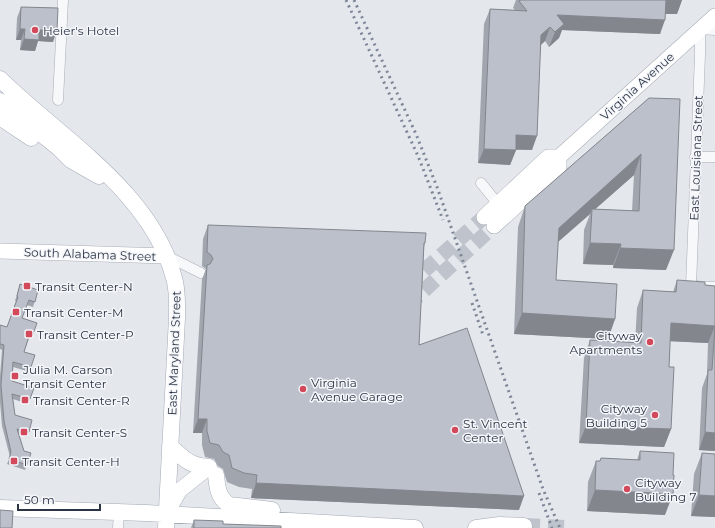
<svg xmlns="http://www.w3.org/2000/svg" width="715" height="528" font-family="Montserrat,sans-serif">
	<style>
		.lines { fill: none; stroke-linecap: round; stroke-linejoin: round }
		.secondary-tunnel { stroke: #bfc3cb; stroke-width: 15; stroke-dasharray: 15 8; stroke-linecap: butt }
		.primary-tunnel { stroke: #bfc3cb; stroke-width: 16; stroke-dasharray: 16 8; stroke-linecap: butt }
		.street-casing { stroke: #a9aeb7; stroke-width: 11 }
		.secondary-casing { stroke: #a9aeb7; stroke-width: 16 }
		.primary-casing { stroke: #a3abb8; stroke-width: 17 }
		.street { stroke: #f7f8fa; stroke-width: 10 }
		.secondary { stroke: #fff; stroke-width: 15 }
		.primary { stroke: #fff; stroke-width: 16 }
		.rail { stroke: #7d8696; stroke-width: 3; stroke-dasharray: 2 4; stroke-linecap: butt }
		.wall { fill: #a1a5ae; fill-rule: evenodd }
		.shaded-wall { fill: #83868d }
		.building { fill: #bbc0ca; stroke: #83868d }
		.poi-dot { fill: #d1495b; stroke: #f4f6f9; stroke-width: 1.5 }
		.labels { text-anchor: middle; dominant-baseline: central; stroke-width: 3; stroke-linejoin: round; paint-order: stroke }
		.poi-label { font-size: 12px; fill: #2b3445; stroke: #f4f6f9; text-anchor: start }
		.street-label { font-size: 12px; fill: #2b3445; stroke: #f4f6f9 }
	</style>
	<rect width="100%" height="100%" fill="#e4e7ec"/>
	<g class="lines">
		<path class="secondary-tunnel" d="M407,286L484,217
			M407,306L494,226"/>
		<path class="primary-tunnel" d="M524,526L565,528"/>
		<g class="street-casing">
			<path id="street" d="M715,30L700,29V55L691,286L715,287
				M58,100L63,0
				M695,157H715
				M481,183L498,204
				M167,256L201,273
				M118,528L119,512"/>
		</g>
		<g class="secondary-casing">
			<path id="secondary" d="M484,217L548,157H559L715,16
				M494,226L559,167V157
				M0,251L167,256
				M166,514L180,490L209,467"/>
		</g>
		<g class="primary-casing">
			<path id="primary" d="M0,79C60,138 152,192 174,278C178,291 177,305 177,318L166,528
				M0,101L59,148L71,160L99,176
				M0,117L31,138
				M170,446C184,459 190,466 209,467
				M216,475C217,486 218,498 229,505L272,510
				M0,508L146,513L415,528
				M476,528L500,525L524,526"/>
		</g>
		<use href="#street" class="street"/>
		<use href="#secondary" class="secondary"/>
		<use href="#primary" class="primary"/>
		<path class="rail" d="M346,0L418,156L443,220
			M354,0L416,134L437,187L543,489L560,528
			M472,303L483,335
			M539,493L552,528"/>
	</g>
	<path class="wall" d="M516,0H682L677,14H665L660,34L562,30L559,38L549,47L545,41L541,45L532,150H516L510,165L478,163L484,24L490,9L515,10L513,8Z
		M21,7L53,42L38,41L35,51L20,50L21,40H16L17,18Z
		M649,98L666,270L613,268V265L583,264L584,230L590,214L558,242L556,280L615,319L608,339L514,334L518,227L525,206ZM634,175L632,211L595,209Z
		M208,225L425,243L424,247L419,345L519,510L251,498L252,489L239,487L227,482L223,469L218,466L214,459L205,457L202,445V433H193L202,279L206,269L202,266L203,239Z
		M677,280L705,285L715,286V451L699,450L702,388L707,374L708,343L670,341L669,367L671,429L664,447L579,443L584,358L590,340L635,343L637,308L643,290L673,292Z
		M20,284L38,290L33,307L27,305L22,318L37,323L31,338H29L24,352L31,367L30,372L13,367L12,381L34,388L28,404L13,399L15,415L29,432L27,437L19,434L24,451L31,453L25,470L7,464L10,457L2,426L0,402V376L2,350L0,349V325L7,327L16,301H15Z
		M640,451L665,515L587,511L588,482L596,461H600L601,458L637,460Z
		M702,453L715,454V517L691,516L694,474Z
		M194,520L223,524L281,528H191Z"/>
	<path class="shaded-wall" d="M666,0H682L677,14H661Z
		M557,15L665,20L660,34L562,30L559,38L549,47L555,32Z
		M550,27L545,41L536,49L541,35Z
		M20,29H25L21,40H16Z
		M39,30H57L53,42L38,41L35,51L20,50L24,39Z
		M516,135L537,136L532,150L511,149Z
		M484,149L516,150L510,165L478,163Z
		M641,154L634,175L592,212V209L590,214L551,248L559,228Z
		M590,243L621,244L613,265L583,264Z
		M620,248L674,250L666,270L613,268Z
		M522,313L615,319L608,339L514,334Z
		M671,323L715,326L708,343L665,341Z
		M198,419H207L202,433H193Z
		M586,426L671,429L664,447L579,443Z
		M705,432L715,433V451L699,450Z
		M256,483L524,496L519,510L251,498Z
		M595,490L673,494L665,515L587,511Z
		M699,495L715,496V517L691,516Z"/>
	<path class="building" d="M521,0H666L665,20L557,15L564,24L555,32L550,27L541,35L537,136L516,135V150L484,149L490,9L527,11L519,1Z
		M21,7L58,8L57,30H39V40L24,39L25,29H20Z
		M649,98L680,99L674,250L620,248L621,244L590,243L592,209L639,211L641,154L559,228L556,280L617,284L615,319L522,313L525,206Z
		M208,225L426,233L425,243H424L419,345L467,328L524,496L256,483L257,475L244,473L232,468L229,455L223,452L219,445L210,443L207,431V419H198L207,265L210,264L213,259L211,255L207,252Z
		M677,280L705,282V285L715,286V433L705,432L708,370H712L715,326L671,323L669,367H674L671,429L586,426L590,340L641,343L643,290L676,292Z
		M20,284L38,290L35,302L29,300L22,318L37,323L33,334L30,333L24,352L35,355L31,367L13,362L12,381L34,388L30,399L12,394L15,415L32,420L29,432L17,429L24,451L31,453L27,465L9,459L11,452L4,421L1,385L4,345L0,344V325L7,327L18,297L17,296Z
		M640,451L674,453L673,475H674L673,494L595,490L596,461H600L601,458L640,460Z
		M702,453L715,454V496L699,495Z
		M0,510L13,511L12,528H0Z
		M194,520L223,521V524L281,526V528H194Z"/>
	<g class="poi-dot">
		<circle cx="35" cy="30" r="4"/>
		<rect x="23" y="282" width="8" height="8" rx="2"/>
		<rect x="12" y="308" width="8" height="8" rx="2"/>
		<rect x="25" y="330" width="8" height="8" rx="2"/>
		<circle cx="650" cy="342" r="4"/>
		<rect x="11" y="372" width="8" height="8" rx="2"/>
		<circle cx="303" cy="389" r="4"/>
		<rect x="21" y="396" width="8" height="8" rx="2"/>
		<circle cx="655" cy="415" r="4"/>
		<circle cx="455" cy="430" r="4"/>
		<rect x="20" y="428" width="8" height="8" rx="2"/>
		<rect x="10" y="457" width="8" height="8" rx="2"/>
		<circle cx="627" cy="489" r="4"/>
	</g>
	<g class="labels">
		<g class="poi-label">
			<text x="43" y="30">Heier's Hotel</text>
			<text x="35" y="286">Transit Center-N</text>
			<text x="24" y="312">Transit Center-M</text>
			<text x="37" y="334">Transit Center-P</text>
			<text x="642" y="335" text-anchor="end">Cityway<tspan x="642" dy="14">Apartments</tspan></text>
			<text x="23" y="369">Julia M. Carson<tspan x="23" dy="14">Transit Center</tspan></text>
			<text x="311" y="382">Virginia<tspan x="311" dy="14">Avenue Garage</tspan></text>
			<text x="33" y="400">Transit Center-R</text>
			<text x="647" y="408" text-anchor="end">Cityway<tspan x="647" dy="14">Building 5</tspan></text>
			<text x="463" y="423">St. Vincent<tspan x="463" dy="14">Center</tspan></text>
			<text x="32" y="432">Transit Center-S</text>
			<text x="22" y="461">Transit Center-H</text>
			<text x="635" y="482">Cityway<tspan x="635" dy="14">Building 7</tspan></text>
		</g>
		<g class="street-label">
			<text transform="translate(637 86) rotate(-42)">Virginia Avenue</text>
			<text transform="translate(696 158) rotate(-88)">East Louisiana Street</text>
			<text transform="translate(90 254) rotate(2)">South Alabama Street</text>
			<text transform="translate(174 353) rotate(-88)">East Maryland Street</text>
		</g>
	</g>
	<path d="M18 504v6h82v-6" fill="none" stroke="#2b3445" stroke-width="2"/>
	<text x="24" y="504" font-size="12" fill="#2b3445" stroke="#f4f6f9" stroke-width="3" paint-order="stroke">50 m</text>
</svg>
